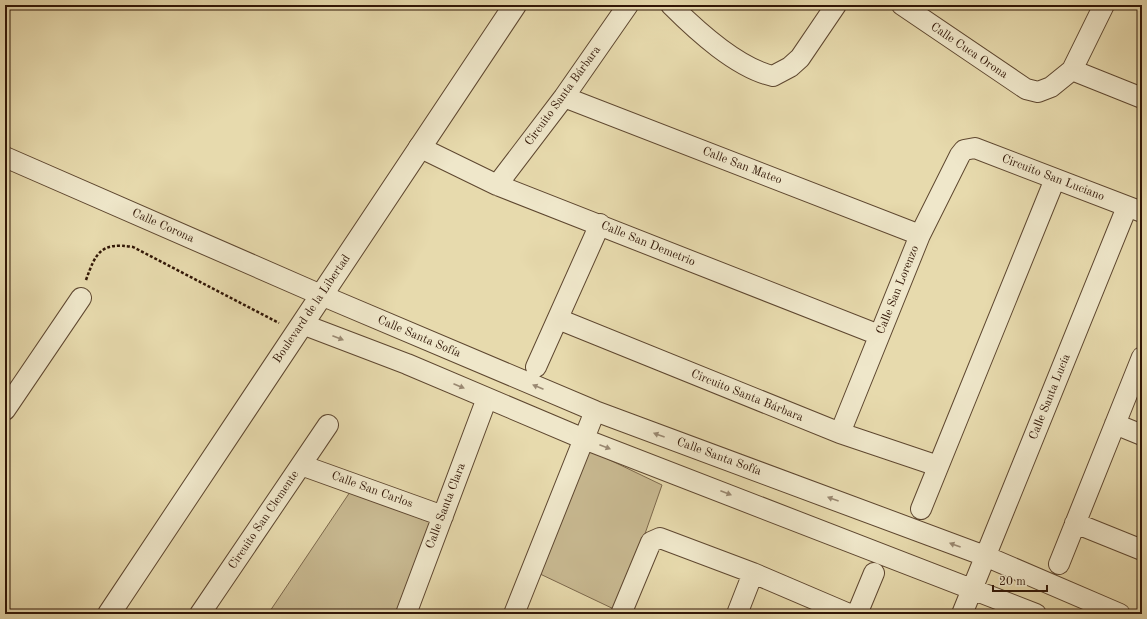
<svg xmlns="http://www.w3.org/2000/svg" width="1147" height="619" font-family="'Old Standard TT',serif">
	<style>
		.green { fill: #c8b991; stroke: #7c684c }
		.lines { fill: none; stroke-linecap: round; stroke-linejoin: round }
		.minor-casing { stroke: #5e4730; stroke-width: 22 }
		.tertiary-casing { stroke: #5e4730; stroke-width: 24 }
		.path { stroke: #311606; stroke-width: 2.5; stroke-dasharray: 3 2; stroke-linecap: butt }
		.minor { stroke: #efe7ca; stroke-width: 20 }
		.tertiary { stroke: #efe7ca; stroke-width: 22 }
		.oneway { fill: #9a8972 }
		.labels { text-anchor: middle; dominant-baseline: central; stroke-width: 3; stroke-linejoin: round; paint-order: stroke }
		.street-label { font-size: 12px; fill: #311606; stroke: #efe7ca }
	</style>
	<rect width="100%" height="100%" fill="#e7daad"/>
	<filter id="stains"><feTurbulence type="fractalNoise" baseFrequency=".005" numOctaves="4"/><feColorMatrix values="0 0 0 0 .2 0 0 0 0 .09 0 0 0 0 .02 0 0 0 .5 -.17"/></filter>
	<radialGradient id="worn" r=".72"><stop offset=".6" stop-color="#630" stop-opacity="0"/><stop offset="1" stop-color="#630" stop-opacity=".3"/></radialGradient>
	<path class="green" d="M589,450L662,485L618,611L538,573Z
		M350,492L430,522L398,614H268Z"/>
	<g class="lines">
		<g class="minor-casing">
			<path id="minor" d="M671,5C697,31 737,68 773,76L790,67L800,58L836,5
				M902,5L1026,89L1038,92L1051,87L1072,70L1104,5
				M1072,70L1142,98
				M564,97L920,235
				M419,147L497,185L879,335
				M5,157L321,295L595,411L985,556L1120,614
				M497,185L564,97L628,5
				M558,319L840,433L938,466
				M302,324L407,364L584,439L1036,614
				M536,367L600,224
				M5,410L81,298
				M1115,424L1142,435
				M840,433L920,235L960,155L964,150L975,148L1142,212
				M301,465L443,516
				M921,509L1055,179
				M1075,523L1142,550
				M1059,564L1142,357
				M200,614L328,425
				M406,614L487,398
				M514,614L595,411
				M621,614L651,542L660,538L753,573L849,614
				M737,614L753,573
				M857,614L874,573
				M962,614L1127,207"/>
		</g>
		<g class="tertiary-casing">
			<path id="tertiary" d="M109,614L515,5"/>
		</g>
		<path class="path" d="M86,280C96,252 101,242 133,247L279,323"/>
		<use href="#minor" class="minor"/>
		<use href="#tertiary" class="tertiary"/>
	</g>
	<defs><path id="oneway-solid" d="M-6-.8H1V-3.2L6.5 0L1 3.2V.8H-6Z"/></defs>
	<g class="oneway">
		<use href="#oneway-solid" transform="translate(338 338) rotate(21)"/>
		<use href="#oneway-solid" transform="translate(459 386) rotate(23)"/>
		<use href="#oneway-solid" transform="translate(538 387) rotate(-157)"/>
		<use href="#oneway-solid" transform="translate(659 435) rotate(-160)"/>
		<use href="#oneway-solid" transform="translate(605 447) rotate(21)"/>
		<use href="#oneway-solid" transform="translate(726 493) rotate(21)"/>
		<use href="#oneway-solid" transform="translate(833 499) rotate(-160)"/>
		<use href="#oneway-solid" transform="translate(955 545) rotate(-160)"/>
	</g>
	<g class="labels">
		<g class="street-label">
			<text transform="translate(969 51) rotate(34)">Calle Cuca Orona</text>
			<text transform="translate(563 96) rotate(-54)">Circuito Santa Bárbara</text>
			<text transform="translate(742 166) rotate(21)">Calle San Mateo</text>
			<text transform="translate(1053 178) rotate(21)">Circuito San Luciano</text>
			<text transform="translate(163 226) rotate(24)">Calle Corona</text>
			<text transform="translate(648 244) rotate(22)">Calle San Demetrio</text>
			<text transform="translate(898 290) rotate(-68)">Calle San Lorenzo</text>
			<text transform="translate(312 309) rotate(-56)">Boulevard de la Libertad</text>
			<text transform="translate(419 337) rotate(23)">Calle Santa Sofía</text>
			<text transform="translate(747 396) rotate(22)">Circuito Santa Bárbara</text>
			<text transform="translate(1050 397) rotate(-68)">Calle Santa Lucía</text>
			<text transform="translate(719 457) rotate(20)">Calle Santa Sofía</text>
			<text transform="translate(372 490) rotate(20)">Calle San Carlos</text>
			<text transform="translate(446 506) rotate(-69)">Calle Santa Clara</text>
			<text transform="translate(264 520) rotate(-56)">Circuito San Clemente</text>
		</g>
	</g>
	<rect width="1147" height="619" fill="none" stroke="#e7daad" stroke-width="20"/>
	<rect x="6" y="6" width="1135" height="607" fill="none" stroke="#311606" stroke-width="2"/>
	<rect x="10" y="10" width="1127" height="599" fill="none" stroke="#311606"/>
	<path d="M993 585v6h54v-6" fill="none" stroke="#311606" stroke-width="2"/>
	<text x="999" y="585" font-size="12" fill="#311606" stroke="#efe7ca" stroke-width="3" paint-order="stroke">20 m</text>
	<rect width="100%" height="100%" filter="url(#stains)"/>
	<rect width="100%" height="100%" fill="url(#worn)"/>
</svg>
